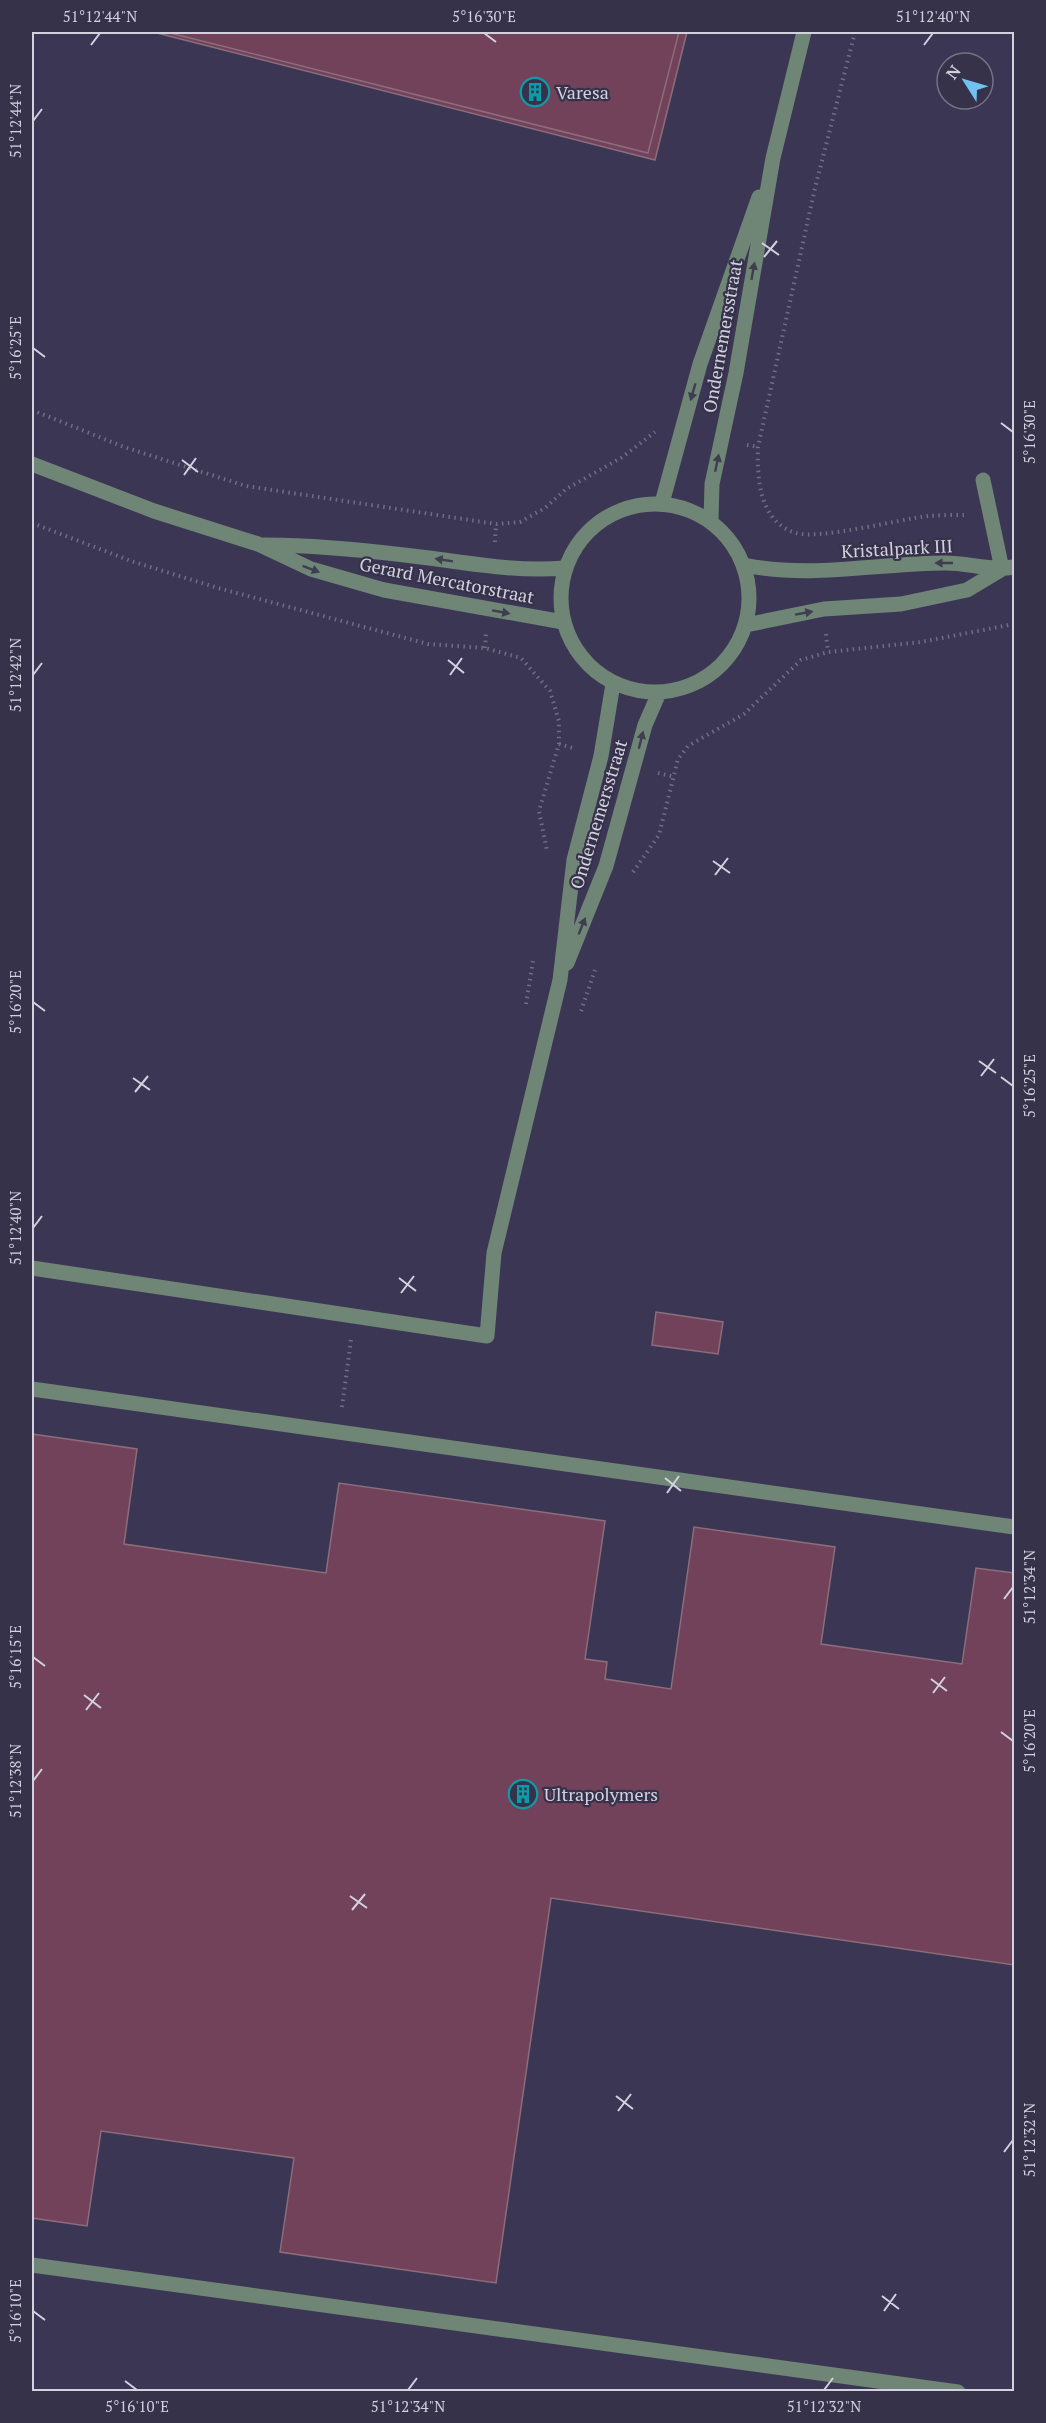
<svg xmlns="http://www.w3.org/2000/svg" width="1046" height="2423" font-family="'PT Serif',serif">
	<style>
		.built { fill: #3c3655; fill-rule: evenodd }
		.building { fill: #72425a; stroke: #8b6d7b; stroke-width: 1.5 }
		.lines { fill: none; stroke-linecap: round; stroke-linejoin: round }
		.path { stroke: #716e83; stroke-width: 4; stroke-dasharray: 1.5 4.5; stroke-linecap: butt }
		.minor { stroke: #6f8576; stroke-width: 15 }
		.oneway { fill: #3f3e51 }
		.ticks { fill: none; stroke: #d3d1e0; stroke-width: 2 }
		.labels { text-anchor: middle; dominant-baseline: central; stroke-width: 4.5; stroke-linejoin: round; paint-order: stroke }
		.poi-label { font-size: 18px; fill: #d3d1e0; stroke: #36324a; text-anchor: start }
		.street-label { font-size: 18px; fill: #d3d1e0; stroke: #36324a }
		.neatline { fill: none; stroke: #d3d1e0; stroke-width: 2 }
		.ticks-label { font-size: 15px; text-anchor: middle; fill: #d3d1e0 }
	</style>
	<rect width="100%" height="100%" fill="#36324a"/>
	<path class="built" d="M32,32H1014V2391H32ZM947,63H983V99H947Z"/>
	<path class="building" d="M153,32H687L655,160Z
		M166,32H679L648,153Z
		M656,1312L723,1322L718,1354L652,1345Z
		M32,1434L137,1449L124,1544L326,1573L339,1483L605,1521L585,1659L607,1662L605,1679L671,1689L694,1527L835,1547L821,1644L962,1664L976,1568L1014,1573V1965L551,1898L496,2283L280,2252L294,2158L101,2131L87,2226L32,2218Z"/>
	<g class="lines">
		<path class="path" d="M855,32L815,188L758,447C757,478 759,522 796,533C820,540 899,519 929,516C941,515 954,515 966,515
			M32,410L124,447L246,486L496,524L520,522L545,508L566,489L621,458L655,432
			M747,445L758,447
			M32,523L131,561L218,588L428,644L485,648L521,658L550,691L559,721V744L539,811L547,851
			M495,542L496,524
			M826,634L828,652
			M485,648L486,633
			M559,744L576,749
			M658,773L675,777
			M633,872L659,835L678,759L688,746L744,714L801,660L828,652L921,642L1014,624
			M526,1004L533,961
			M581,1011L595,970
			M342,1407L351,1340"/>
		<path class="minor" d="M32,464L154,511L258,544L311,569L384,590L563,622
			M983,480L1002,569
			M662,503L700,364L759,197
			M561 598a94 94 0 1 1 188 0a94 94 0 1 1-188 0Z
			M711,521L712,484L736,373L773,158L804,32
			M264,545C320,545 374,551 429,558C475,564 518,572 565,568
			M744,565C812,579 878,563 946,563C969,563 991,571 1014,567
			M746,625L824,609L901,604L967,590L1002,569
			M567,963L606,866L645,725L659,693
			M32,1268L487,1336L494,1253L560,980L574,860L601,756L613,684
			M32,1389L1014,1527
			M32,2265L958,2392"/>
	</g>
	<defs><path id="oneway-solid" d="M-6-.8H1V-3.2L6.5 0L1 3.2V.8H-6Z" transform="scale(1.5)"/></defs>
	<g class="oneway">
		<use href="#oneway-solid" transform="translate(753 271) rotate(-80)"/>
		<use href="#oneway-solid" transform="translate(693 392) rotate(106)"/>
		<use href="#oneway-solid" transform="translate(717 463) rotate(-78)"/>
		<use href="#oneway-solid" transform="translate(444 560) rotate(-171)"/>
		<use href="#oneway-solid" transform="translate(944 563) rotate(180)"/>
		<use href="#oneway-solid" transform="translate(311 569) rotate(21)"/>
		<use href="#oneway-solid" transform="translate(501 612) rotate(10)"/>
		<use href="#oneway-solid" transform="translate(804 613) rotate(-10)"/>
		<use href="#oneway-solid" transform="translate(641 740) rotate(-76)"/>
		<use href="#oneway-solid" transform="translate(582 926) rotate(-68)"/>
	</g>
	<path class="ticks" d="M484,33L496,42M91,45L100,33M924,45L933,33M33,121L42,109M762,243L779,255M764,257L777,241M33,348L45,357M1001,423L1013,432M182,460L198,472M184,475L196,458M448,660L464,673M33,675L42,663M450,675L462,658M713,861L730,873M715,875L728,858M33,1002L45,1011M979,1061L996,1073M981,1076L994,1059M1001,1077L1013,1086M133,1078L150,1090M135,1092L148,1076M33,1228L42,1216M399,1278L416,1291M401,1293L414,1276M665,1478L681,1491M667,1493L679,1476M1004,1599L1013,1587M33,1657L45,1666M931,1679L947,1691M933,1693L945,1677M84,1695L101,1708M86,1710L99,1693M1001,1732L1013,1741M33,1781L42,1769M350,1896L367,1908M352,1910L365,1894M616,2096L633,2109M618,2111L631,2094M1004,2152L1013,2140M882,2296L899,2309M33,2311L45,2320M884,2311L896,2294M125,2381L137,2390M408,2390L417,2378M824,2390L833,2378"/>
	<defs>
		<g id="building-ring" transform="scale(1.5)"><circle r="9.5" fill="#36324a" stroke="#0f9aa8" stroke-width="1.5"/><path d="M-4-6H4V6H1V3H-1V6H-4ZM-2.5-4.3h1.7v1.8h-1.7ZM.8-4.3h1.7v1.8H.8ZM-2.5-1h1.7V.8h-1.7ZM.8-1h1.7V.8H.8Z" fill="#0f9aa8"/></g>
	</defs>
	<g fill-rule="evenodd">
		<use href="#building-ring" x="535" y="92"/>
		<use href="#building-ring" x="523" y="1794"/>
	</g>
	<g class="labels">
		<g class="poi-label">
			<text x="556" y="92">Varesa</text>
			<text x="544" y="1794">Ultrapolymers</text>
		</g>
		<g class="street-label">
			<text transform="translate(722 336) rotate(-80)">Ondernemersstraat</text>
			<text transform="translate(897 548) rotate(-3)">Kristalpark III</text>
			<text transform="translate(447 580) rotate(11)">Gerard Mercatorstraat</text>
			<text transform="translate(598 814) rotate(-73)">Ondernemersstraat</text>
		</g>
	</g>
	<rect width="1046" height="2423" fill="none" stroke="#36324a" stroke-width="66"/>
	<g transform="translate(965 81) rotate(307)"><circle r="28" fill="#36324a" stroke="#757286" stroke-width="1.5"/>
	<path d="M0-4.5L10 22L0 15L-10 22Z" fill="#72c1f5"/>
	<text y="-9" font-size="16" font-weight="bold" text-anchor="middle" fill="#d3d1e0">N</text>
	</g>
	<rect x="33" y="33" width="980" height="2357" class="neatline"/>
	<g class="ticks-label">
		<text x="100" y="22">51°12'44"N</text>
		<text x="484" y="22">5°16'30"E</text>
		<text x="933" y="22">51°12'40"N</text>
		<text transform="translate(16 121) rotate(-90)" y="5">51°12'44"N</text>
		<text transform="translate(16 348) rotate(-90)" y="5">5°16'25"E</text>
		<text transform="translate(1030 432) rotate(-90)" y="5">5°16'30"E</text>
		<text transform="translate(16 675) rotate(-90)" y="5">51°12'42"N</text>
		<text transform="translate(16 1002) rotate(-90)" y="5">5°16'20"E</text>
		<text transform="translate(1030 1086) rotate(-90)" y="5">5°16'25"E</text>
		<text transform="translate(16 1228) rotate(-90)" y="5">51°12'40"N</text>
		<text transform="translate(1030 1587) rotate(-90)" y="5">51°12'34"N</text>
		<text transform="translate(16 1657) rotate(-90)" y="5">5°16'15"E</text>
		<text transform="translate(1030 1741) rotate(-90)" y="5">5°16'20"E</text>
		<text transform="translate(16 1781) rotate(-90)" y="5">51°12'38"N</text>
		<text transform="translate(1030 2140) rotate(-90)" y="5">51°12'32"N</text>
		<text transform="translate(16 2311) rotate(-90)" y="5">5°16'10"E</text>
		<text x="137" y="2412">5°16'10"E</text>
		<text x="408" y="2412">51°12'34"N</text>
		<text x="824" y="2412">51°12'32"N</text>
	</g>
</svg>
